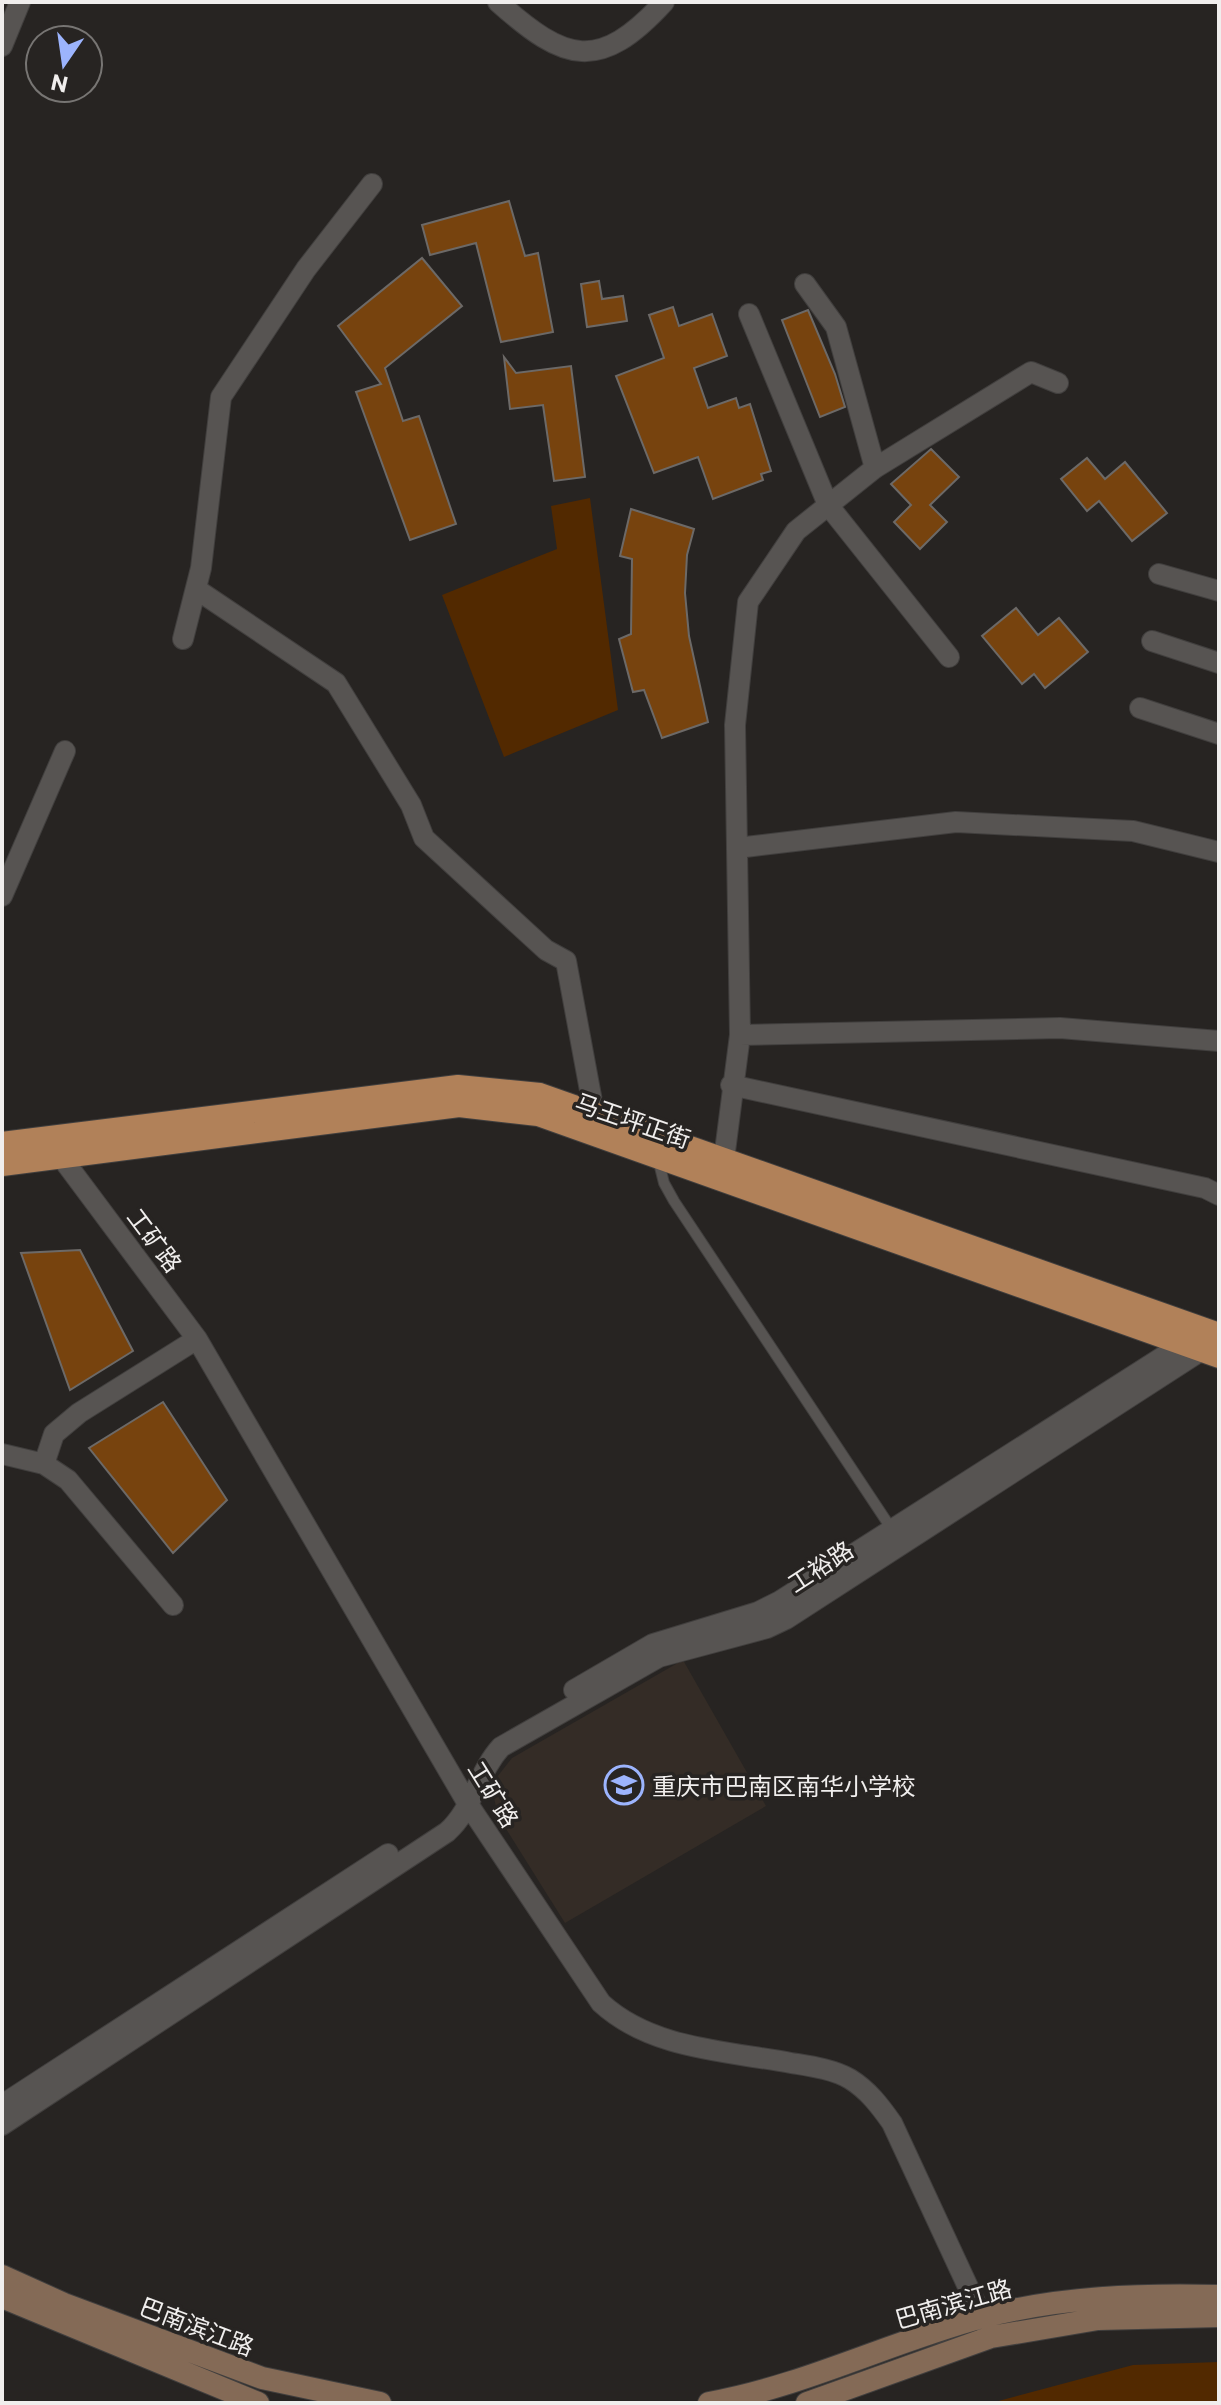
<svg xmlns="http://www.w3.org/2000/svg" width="1221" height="2405" font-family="Commissioner,'Noto Sans SC',sans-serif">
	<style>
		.built { fill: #342c26 }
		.park { fill: #522900 }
		.building { fill: #77430e; stroke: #6c6967; stroke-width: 2 }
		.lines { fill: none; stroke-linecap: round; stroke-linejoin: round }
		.service-casing { stroke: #413f3e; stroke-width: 12 }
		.minor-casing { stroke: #413f3e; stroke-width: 22 }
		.secondary-casing { stroke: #413f3e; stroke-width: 24 }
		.primary-casing { stroke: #413f3e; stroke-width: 24 }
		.service { stroke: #575452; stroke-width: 10 }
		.minor { stroke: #575452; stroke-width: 20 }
		.secondary { stroke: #846a56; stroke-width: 22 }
		.primary { stroke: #b18159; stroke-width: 22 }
		.labels { text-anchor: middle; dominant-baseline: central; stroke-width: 7; stroke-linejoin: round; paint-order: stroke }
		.street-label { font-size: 24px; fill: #f0eeed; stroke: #272422 }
		.poi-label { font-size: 24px; fill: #f0eeed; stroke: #272422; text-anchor: start }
	</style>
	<rect width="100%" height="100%" fill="#272422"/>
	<path class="built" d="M683,1660L766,1806L565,1923L498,1816L493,1793L497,1777L512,1758Z"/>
	<path class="park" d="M590,498L618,710L504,757L442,595L557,549L551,506Z
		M1219,2362V2403H991L1133,2365Z"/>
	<path class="building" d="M509,201L525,256L538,253L553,332L501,342L476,243L430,255L422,225Z
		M422,258L462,306L385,368L403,421L419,416L456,524L410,540L356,392L381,384L338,326Z
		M599,281L602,299L623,296L627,321L587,327L581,284Z
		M673,307L679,326L712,314L727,356L694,368L708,408L736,398L739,408L750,404L771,471L761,474L763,480L713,499L698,457L654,473L616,376L664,358L649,315Z
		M808,310L835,374L845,407L820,417L782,320Z
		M504,357L516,373L571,366L585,477L554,481L543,405L510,409Z
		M931,449L959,477L930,505L947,522L920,549L894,522L911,505L891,484Z
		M1087,458L1105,479L1125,462L1167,513L1132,541L1099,501L1087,511L1061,479Z
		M631,509L694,529L687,555L685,593L689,636L708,722L662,738L644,690L633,692L619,639L631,634L632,559L620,556Z
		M1016,608L1038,635L1059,618L1088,652L1045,688L1034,674L1022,684L982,636Z
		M80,1250L133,1351L70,1390L21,1253Z
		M163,1402L227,1500L173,1553L89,1448Z"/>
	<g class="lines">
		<g class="service-casing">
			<path id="service" d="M658,1159L664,1183L674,1201L891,1528"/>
		</g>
		<g class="minor-casing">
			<path id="minor" d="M498,2C565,62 599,73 664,2
				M2,46L20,2
				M805,284L836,327L875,468
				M749,314L828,505L949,657
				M1159,574L1219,591
				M196,589L336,683L411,805L424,838L546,950L566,961L594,1112
				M183,639L201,568L221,397L306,269L372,184
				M1152,641L1219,663
				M1140,708L1219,734
				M737,848L956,822L1133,831L1219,852
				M2,896L65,751
				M740,1035L1060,1028L1219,1041
				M731,1085L1205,1188L1219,1195
				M53,1146L197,1339L468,1804L601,2003C651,2049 726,2051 791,2063C809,2066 833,2069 850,2079C868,2090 880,2106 892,2123L988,2330
				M724,1159L740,1035L735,725L748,602L796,531L875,468L1031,372L1058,383
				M2,1454L44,1464L68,1480L173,1605
				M44,1464L54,1434L79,1413L197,1339
				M574,1690L653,1644L758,1612L780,1601L1183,1344
				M2,2105L388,1854
				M2,2125L447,1832C473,1809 478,1772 501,1747L659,1657L767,1628L786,1619L1202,1350"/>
		</g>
		<g class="secondary-casing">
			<path id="secondary" d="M2,2276L64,2304L262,2378L380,2403
				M2,2297L258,2403
				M709,2403C804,2386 890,2342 983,2317C1059,2297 1140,2294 1219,2296
				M807,2403L991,2337L1098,2319L1219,2316"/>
		</g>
		<g class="primary-casing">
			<path id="primary" d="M2,1143L458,1086L540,1094L1219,1334
				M2,1165L459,1106L538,1115L1219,1357"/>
		</g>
		<use href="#service" class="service"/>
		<use href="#minor" class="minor"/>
		<use href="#secondary" class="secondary"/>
		<use href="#primary" class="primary"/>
	</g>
	<defs>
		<g id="school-ring" transform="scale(2)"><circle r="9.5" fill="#272422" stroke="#9cb4fd" stroke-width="1.5"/><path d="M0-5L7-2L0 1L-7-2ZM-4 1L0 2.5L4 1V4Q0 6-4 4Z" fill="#9cb4fd"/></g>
	</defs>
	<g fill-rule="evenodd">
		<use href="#school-ring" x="624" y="1785"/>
	</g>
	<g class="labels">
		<g class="street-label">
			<text transform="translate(633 1120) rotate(19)">马王坪正街</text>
			<text transform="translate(155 1240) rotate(53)">工矿路</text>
			<text transform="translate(820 1566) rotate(-33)">工裕路</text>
			<text transform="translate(494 1794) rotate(58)">工矿路</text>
			<text transform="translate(953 2303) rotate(-16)">巴南滨江路</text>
			<text transform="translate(197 2326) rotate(21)">巴南滨江路</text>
		</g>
		<g class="poi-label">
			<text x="652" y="1785">重庆市巴南区南华小学校</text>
		</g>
	</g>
	<rect width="1221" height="2405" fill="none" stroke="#f0eeed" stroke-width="8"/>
	<g transform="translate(64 64) rotate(193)"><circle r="38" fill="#272422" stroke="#777573" stroke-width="2"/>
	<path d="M0-6L14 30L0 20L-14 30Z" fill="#9cb4fd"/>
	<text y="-12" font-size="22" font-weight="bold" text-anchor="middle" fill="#f0eeed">N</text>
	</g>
</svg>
